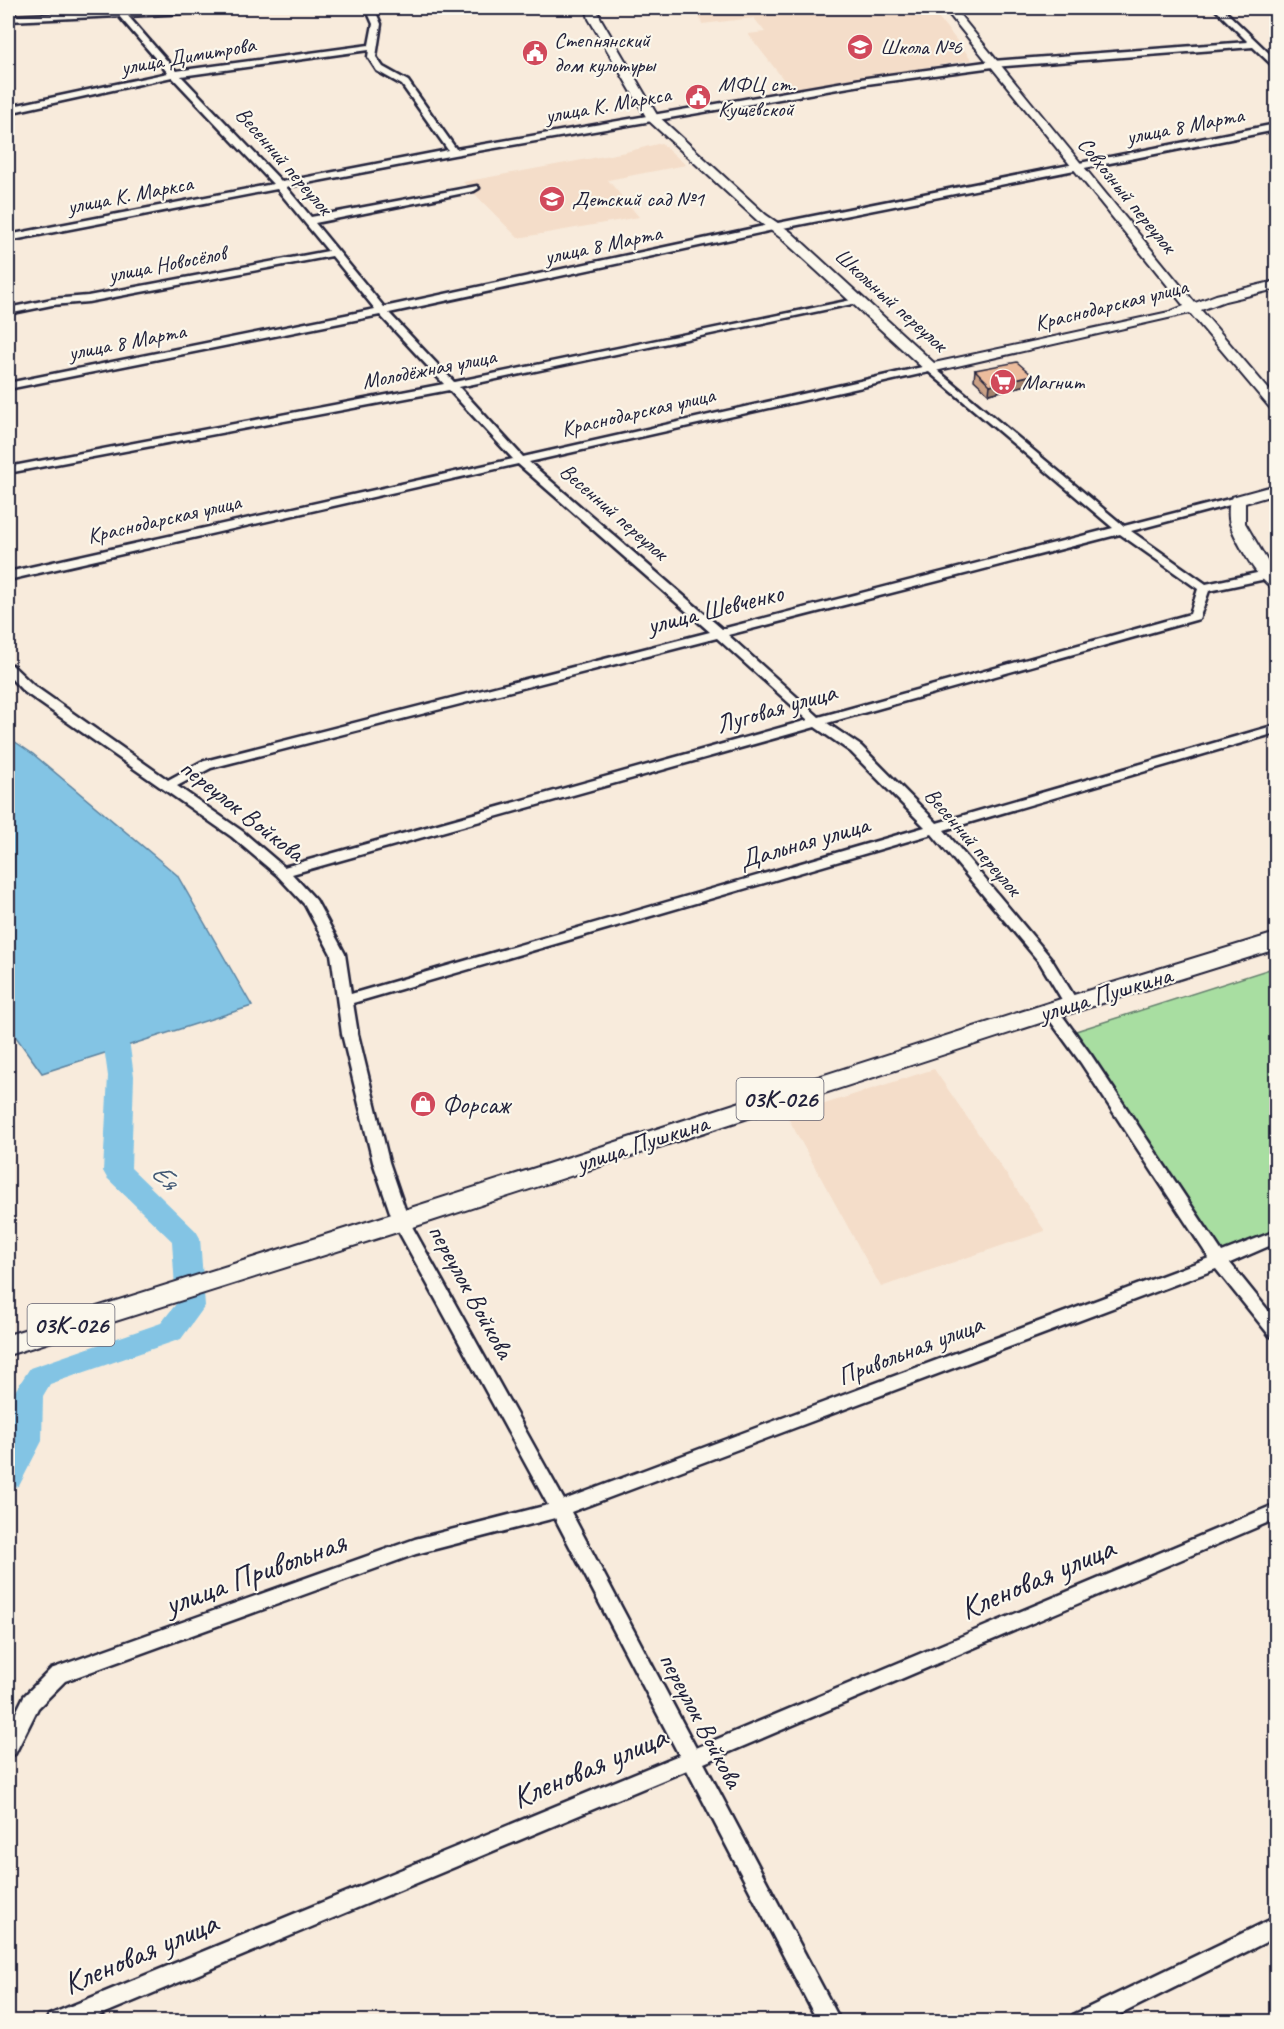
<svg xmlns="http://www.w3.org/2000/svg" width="1284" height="2029" font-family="Caveat,sans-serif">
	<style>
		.built { fill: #f4ddc9 }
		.green { fill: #a8dea1; stroke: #65806e; stroke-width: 1.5 }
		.water { fill: #83c4e4; stroke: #5c83a0; stroke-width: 1.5 }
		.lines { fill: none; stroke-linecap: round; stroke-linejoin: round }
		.river { fill: #83c4e4; fill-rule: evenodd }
		.minor-casing { stroke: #22223b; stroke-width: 5 }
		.tertiary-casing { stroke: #22223b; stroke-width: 4 }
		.primary-casing { stroke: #22223b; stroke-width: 4 }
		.minor { fill: #fbf7ec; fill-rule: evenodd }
		.tertiary { fill: #fbf7ec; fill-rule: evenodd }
		.primary { fill: #fbf7ec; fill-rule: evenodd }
		.wall { fill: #cba287; stroke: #22223b; stroke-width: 1.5 }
		.shaded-wall { fill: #a5846e; stroke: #22223b; stroke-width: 1.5 }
		.building { fill: #ecbc9d; stroke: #22223b; stroke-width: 1.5 }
		.labels { text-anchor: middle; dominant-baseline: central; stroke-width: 4.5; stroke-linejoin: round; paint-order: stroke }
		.far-poi-label { font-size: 22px; fill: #22223b; stroke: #fbf7ec; text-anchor: start }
		.far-street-label { font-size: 22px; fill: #22223b; stroke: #fbf7ec }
		.shield { fill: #fbf7ec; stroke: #636270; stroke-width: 1.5 }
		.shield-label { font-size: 24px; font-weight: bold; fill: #22223b }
		.street-label { font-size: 26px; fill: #22223b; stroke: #fbf7ec }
		.poi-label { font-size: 26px; fill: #22223b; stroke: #fbf7ec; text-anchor: start }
		.water-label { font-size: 27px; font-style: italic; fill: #445b76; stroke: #fbf7ec }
		.near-street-label { font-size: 32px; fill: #22223b; stroke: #fbf7ec }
	</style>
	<rect width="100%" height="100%" fill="#f8ebdc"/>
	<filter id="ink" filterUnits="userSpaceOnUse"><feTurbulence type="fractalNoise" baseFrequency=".0167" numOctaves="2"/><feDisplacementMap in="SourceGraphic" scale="12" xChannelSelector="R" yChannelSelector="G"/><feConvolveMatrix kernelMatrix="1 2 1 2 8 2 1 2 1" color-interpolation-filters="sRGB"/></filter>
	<g filter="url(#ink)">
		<path class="built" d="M697,8H931L972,60L791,89L748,34L765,32L754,18L702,24Z
			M661,143L686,165L608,180L639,217L518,238L463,182L626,152Z
			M934,1069L1045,1231L881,1287L787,1116Z"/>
		<path class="green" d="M1276,967V1230L1225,1251L1217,1249L1076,1031Z"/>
		<path class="water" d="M8,737L33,754L177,875L252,1006L42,1073L8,1026Z"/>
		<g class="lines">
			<path class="river" d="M102,1008L111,1011L130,1047L134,1076L131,1168L196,1231L200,1238L205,1306L181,1339L50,1384L43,1396L42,1441L19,1486L8,1489V1449L12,1441L13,1394L30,1368L161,1323L176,1304L172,1241L107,1178L103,1171L108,1076L104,1047L89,1017L93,1011Z"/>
			<g class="minor-casing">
				<path id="minor" d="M118,8H126V11L231,8L227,11L128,16L176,71L369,45L373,24L366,8H374L381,24L376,57L383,67L408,81L456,149L867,78L993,61L1248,42L1214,8H1222L1276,60V67L1273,66L1253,47L993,67L867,84L454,155L286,187L311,217L477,186L479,188L474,191L315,223L384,307L773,224L1276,124V130L773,230L389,313L454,382L861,298L862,300L857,303L459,387L523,457L931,365L1124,526L1237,497L1241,498V502L1131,531L1206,584L1266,571L1272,575L1266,579L1209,591L1199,619L827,723L861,746L937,823L1276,725V733L944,830L1050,957L1079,1004L1077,1008H1067L1040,963L932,834L353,1003L358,1034L389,1162L409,1221L564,1500L1209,1258L1081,1063L1046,1015L1044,1011L1046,1007H1056L1091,1055L1222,1252L1276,1231V1243L1230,1263L1276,1320V1337L1270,1336L1216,1269L571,1512L696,1748L1276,1504V1519L704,1763L841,2022H818L687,1770L84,2022H46L49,2015L679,1755L555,1518L416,1554L65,1681L38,1708L15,1754L8,1757V1729L24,1696L51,1669L415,1539L548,1505L393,1221L373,1162L342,1034L331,954L305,905L277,875L232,837L23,691L8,675V664L12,665L33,685L168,780L201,762L710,632L518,464L8,580V572L513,459L449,390L8,473V467L444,384L380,315L8,389V383L375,309L332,256L88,302L52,305L8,314V308L52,299L88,296L328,251L277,189L8,241V235L273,184L172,77L8,113V107L168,73L119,16L8,21V16L118,11ZM369,50L368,57L377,71L402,85L448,150L282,182L181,76ZM929,372L1113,528L722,629L529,462ZM1120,534L1198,589L1190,614L819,717L728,635ZM717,638L808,720L284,867L242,831L177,786L211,768ZM815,727L851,752L925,827L351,994L345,954L316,900L292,874Z
					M1276,1917V1937L1105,2022H1070L1073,2015Z"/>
			</g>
			<g class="tertiary-casing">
				<path id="tertiary" d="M586,8H596L601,19L657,115L766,215L791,232L934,363L1169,312L1184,306L944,8H954L1195,303L1216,295L1276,281V289L1225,301L1201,310L1276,398V410L1271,409L1190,313L931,372L926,371L781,238L758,221L648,120L589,19Z
					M1276,485V494L1245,503V523L1276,576V589C1260,585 1236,541 1230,524C1228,517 1228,503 1232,497Z"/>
			</g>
			<g class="primary-casing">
				<path id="primary" d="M1276,933V949L1080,1010L410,1228L8,1355V1335L392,1214L1064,998Z"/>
			</g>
			<use href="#minor" class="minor"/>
			<use href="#tertiary" class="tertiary"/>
			<use href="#primary" class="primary"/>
		</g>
		<path class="wall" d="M975,370L1031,384L989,394L974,380Z"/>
		<path class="shaded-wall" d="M1032,375L1031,384L989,394L990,385Z"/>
		<path class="building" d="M1017,362L1032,375L990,385L975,370Z"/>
	</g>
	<defs>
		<g id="school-disc" transform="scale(1.35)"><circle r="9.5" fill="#d1495b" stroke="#fbf7ec"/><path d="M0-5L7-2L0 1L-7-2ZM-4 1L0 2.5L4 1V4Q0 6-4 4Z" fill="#fff"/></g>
		<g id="civic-disc" transform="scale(1.35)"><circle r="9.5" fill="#d1495b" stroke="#fbf7ec"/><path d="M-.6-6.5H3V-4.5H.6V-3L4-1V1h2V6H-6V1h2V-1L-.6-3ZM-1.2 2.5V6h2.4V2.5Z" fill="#fff"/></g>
		<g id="supermarket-disc" transform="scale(1.35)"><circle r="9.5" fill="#d1495b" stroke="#fbf7ec"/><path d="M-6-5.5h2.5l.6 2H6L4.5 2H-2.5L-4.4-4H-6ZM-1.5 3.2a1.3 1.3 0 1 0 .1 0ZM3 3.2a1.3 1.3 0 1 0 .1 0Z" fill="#fff"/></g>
		<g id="shop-disc" transform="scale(1.35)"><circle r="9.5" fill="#d1495b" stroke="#fbf7ec"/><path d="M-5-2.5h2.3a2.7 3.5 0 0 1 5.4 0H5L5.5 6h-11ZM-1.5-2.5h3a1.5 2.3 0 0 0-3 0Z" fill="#fff"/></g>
	</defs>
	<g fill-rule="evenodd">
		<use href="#school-disc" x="860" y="47"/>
		<use href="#civic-disc" x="535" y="53"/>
		<use href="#civic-disc" x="698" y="97"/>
		<use href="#school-disc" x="552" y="199"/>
		<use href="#supermarket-disc" x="1003" y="382"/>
		<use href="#shop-disc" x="423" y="1104"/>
	</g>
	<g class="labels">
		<g class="far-poi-label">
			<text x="554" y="40">Степнянский<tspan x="554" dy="25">дом культуры</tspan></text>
			<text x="880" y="47">Школа №6</text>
			<text x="718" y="84">МФЦ ст.<tspan x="718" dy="25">Кущевской</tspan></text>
			<text x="572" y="199">Детский сад №1</text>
			<text x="1022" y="382">Магнит</text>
		</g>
		<g class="far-street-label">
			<text transform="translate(188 56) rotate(-10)">улица Димитрова</text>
			<text transform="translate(608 105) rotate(-10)">улица К. Маркса</text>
			<text transform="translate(1185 126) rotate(-11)">улица 8 Марта</text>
			<text transform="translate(284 161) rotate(49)">Весенний переулок</text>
			<text transform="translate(130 195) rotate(-11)">улица К. Маркса</text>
			<text transform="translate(1127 195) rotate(51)">Совхозный переулок</text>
			<text transform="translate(603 245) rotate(-12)">улица 8 Марта</text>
			<text transform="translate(167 264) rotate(-11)">улица Новосёлов</text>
			<text transform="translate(891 300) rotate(42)">Школьный переулок</text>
			<text transform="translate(1111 305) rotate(-14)">Краснодарская улица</text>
			<text transform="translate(127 342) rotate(-11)">улица 8 Марта</text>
			<text transform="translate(429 369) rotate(-11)">Молодёжная улица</text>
			<text transform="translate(638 412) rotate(-13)">Краснодарская улица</text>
			<text transform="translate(614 512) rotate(41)">Весенний переулок</text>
			<text transform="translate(164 519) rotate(-13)">Краснодарская улица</text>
			<text transform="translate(973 842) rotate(49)">Весенний переулок</text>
		</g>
		<g class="shield">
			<rect x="736.5" y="1078" width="87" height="42" rx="4.5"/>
			<rect x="27.5" y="1304" width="87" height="42" rx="4.5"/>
		</g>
		<g class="shield-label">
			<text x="780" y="1099">03К-026</text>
			<text x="71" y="1325">03К-026</text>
		</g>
		<g class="street-label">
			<text transform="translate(715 609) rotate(-14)">улица Шевченко</text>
			<text transform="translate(776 708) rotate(-16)">Луговая улица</text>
			<text transform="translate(242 810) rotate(38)">переулок Войкова</text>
			<text transform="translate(804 842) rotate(-16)">Дальная улица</text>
			<text transform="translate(1105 994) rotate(-17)">улица Пушкина</text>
			<text transform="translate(642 1143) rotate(-18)">улица Пушкина</text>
			<text transform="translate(471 1291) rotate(61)">переулок Войкова</text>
			<text transform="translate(910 1350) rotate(-21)">Привольная улица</text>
			<text transform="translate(701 1720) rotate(62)">переулок Войкова</text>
		</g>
		<g class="poi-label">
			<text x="442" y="1104">Форсаж</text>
		</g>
		<g class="water-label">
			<text transform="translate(165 1176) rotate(44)">Ея</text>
		</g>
		<g class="near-street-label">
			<text transform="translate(255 1573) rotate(-20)">улица Привольная</text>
			<text transform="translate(1037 1578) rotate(-23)">Кленовая улица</text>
			<text transform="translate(589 1767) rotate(-23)">Кленовая улица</text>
			<text transform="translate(140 1953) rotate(-23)">Кленовая улица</text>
		</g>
	</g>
	<rect width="1284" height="2029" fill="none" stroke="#fbf7ec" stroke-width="30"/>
	<rect x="15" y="15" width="1254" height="1999" fill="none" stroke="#22223b" stroke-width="2" filter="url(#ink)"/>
</svg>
